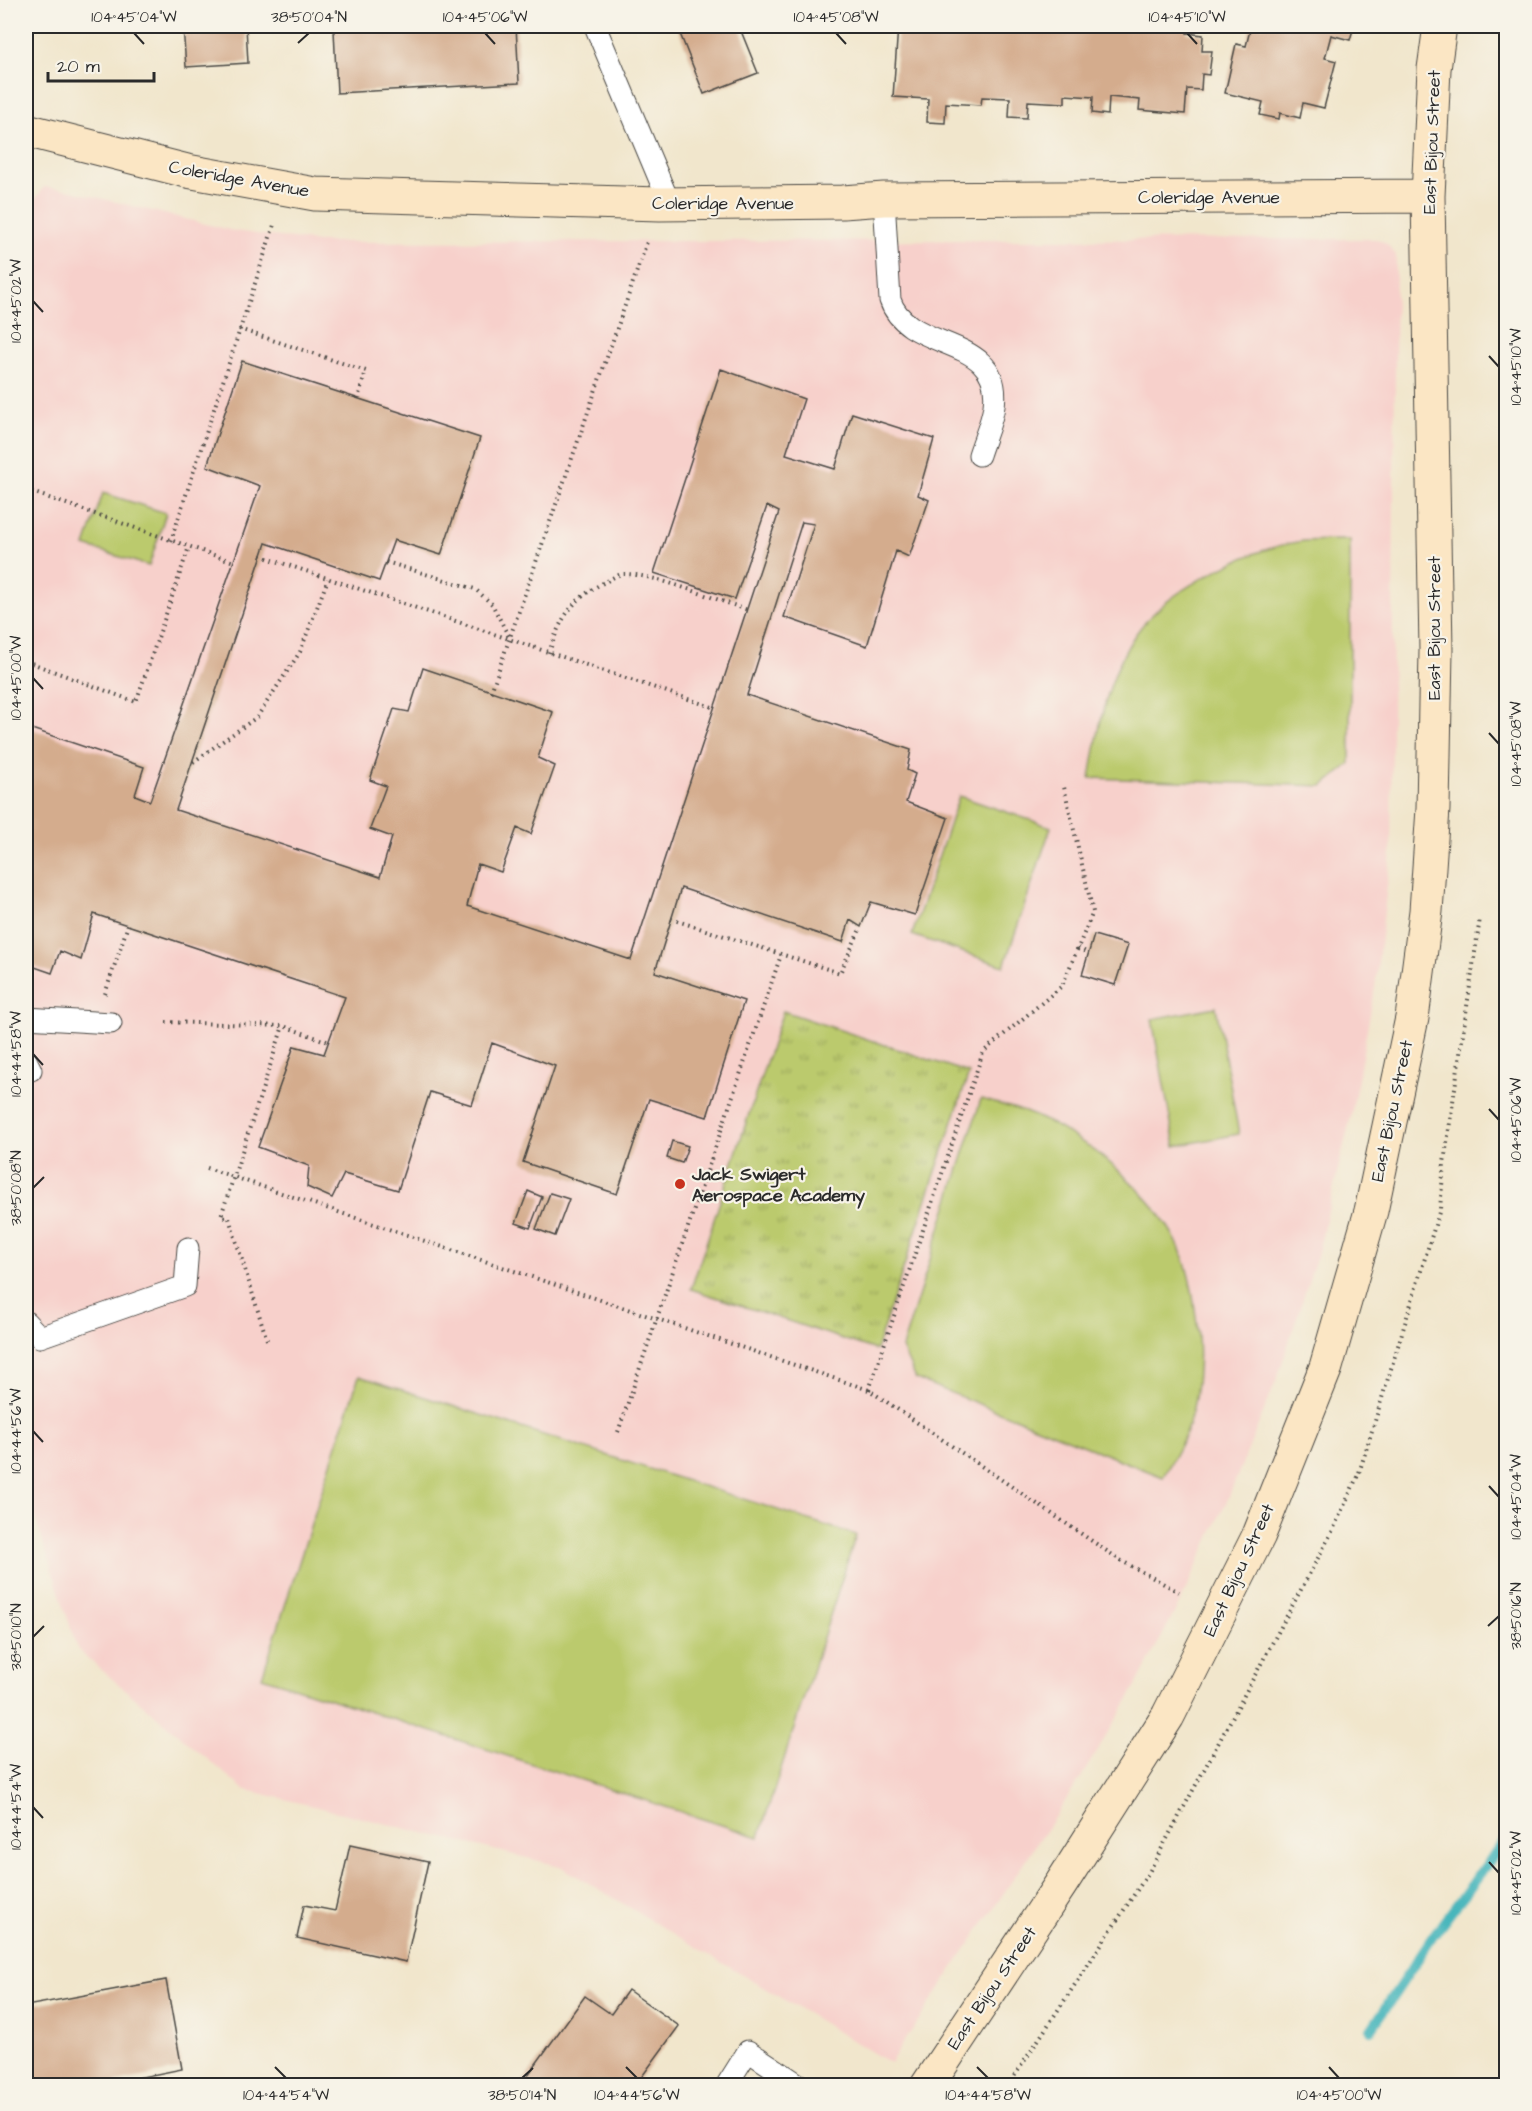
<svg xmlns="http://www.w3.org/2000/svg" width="1532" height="2111" font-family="'Architects Daughter',sans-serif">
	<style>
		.built { fill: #f7d0cb }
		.green { fill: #bbca6d; stroke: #737a4c; stroke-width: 1.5 }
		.park { fill: url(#park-tufts); stroke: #737a4c; stroke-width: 1.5 }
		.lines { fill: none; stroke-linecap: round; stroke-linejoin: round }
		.stream { stroke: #46b6bc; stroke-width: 10 }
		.building { fill: #d4ac8d }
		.lane-casing { stroke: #494743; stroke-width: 23 }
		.secondary-casing { stroke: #494743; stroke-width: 35 }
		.path { stroke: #494743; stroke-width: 4; stroke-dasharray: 1.5 4.5; stroke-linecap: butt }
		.lane { stroke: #fff; stroke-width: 21 }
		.secondary { stroke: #fbe6c4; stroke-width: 33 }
		.ticks { fill: none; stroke: #2b2b2b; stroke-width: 2 }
		.poi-dot { fill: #c8321e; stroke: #f7f3e8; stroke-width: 2 }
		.labels { text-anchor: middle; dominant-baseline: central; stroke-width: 4.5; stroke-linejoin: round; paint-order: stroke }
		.street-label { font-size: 18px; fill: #2b2b2b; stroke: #f7f3e8 }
		.poi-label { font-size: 18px; font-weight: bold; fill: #2b2b2b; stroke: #f7f3e8; text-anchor: start }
		.neatline { fill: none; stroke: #2b2b2b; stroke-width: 2 }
		.ticks-label { font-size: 15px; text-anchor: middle; fill: #2b2b2b }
	</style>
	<defs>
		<pattern id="park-tufts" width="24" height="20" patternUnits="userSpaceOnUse" patternTransform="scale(1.5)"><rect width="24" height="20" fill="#bbca6d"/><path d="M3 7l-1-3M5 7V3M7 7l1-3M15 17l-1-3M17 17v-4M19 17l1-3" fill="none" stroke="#98a45a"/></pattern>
	</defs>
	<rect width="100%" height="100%" fill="#f7f3e8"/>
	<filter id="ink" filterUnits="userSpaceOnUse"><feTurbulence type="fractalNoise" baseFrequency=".0167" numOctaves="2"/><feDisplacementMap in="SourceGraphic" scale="12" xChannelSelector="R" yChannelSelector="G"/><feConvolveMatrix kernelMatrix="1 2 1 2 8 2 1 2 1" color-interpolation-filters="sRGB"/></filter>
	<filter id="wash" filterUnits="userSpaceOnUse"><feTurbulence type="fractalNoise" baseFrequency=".008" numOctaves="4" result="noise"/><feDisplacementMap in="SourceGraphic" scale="24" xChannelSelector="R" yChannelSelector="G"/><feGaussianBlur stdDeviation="1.35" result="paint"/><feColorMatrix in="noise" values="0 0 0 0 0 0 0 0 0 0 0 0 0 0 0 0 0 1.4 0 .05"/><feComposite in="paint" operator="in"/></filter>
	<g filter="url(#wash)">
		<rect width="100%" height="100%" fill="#f1e6cc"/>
		<path class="built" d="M44,187L63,189L234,231L318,242L1377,239L1387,244L1396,255L1391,853L1375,987L1351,1116L1318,1252L1277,1379L1229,1496L1182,1598L1130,1697L1078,1782L890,2063L560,1866L243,1789L78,1650L26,1490V220L28,210Z"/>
		<path class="green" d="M103,493L166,513L149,566L85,546Z
			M1350,540V764L1323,786L1090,778C1098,730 1107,677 1135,635C1166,589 1250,548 1304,541C1319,540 1335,540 1350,540Z
			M959,796L1051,827L1004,966L912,935Z
			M1216,1007L1239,1134L1175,1146L1152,1019Z
			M981,1099C995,1103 1011,1107 1025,1112C1083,1133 1162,1197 1183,1257C1191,1278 1194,1302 1197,1324C1201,1360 1198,1403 1184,1437C1178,1451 1170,1464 1163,1477L916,1379L902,1348Z
			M359,1376L856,1535L759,1837L262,1677Z"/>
		<path class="park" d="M783,1011L969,1073L876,1350L691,1289Z"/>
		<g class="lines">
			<path class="stream" d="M1371,2030L1433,1936L1506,1839"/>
		</g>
		<g id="blocks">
			<path class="building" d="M183,26H246L248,63L186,67Z
				M407,26H516L519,83L337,93L334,30Z
				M677,26H739L758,73L704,94Z
				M898,26H1188L1187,33L1203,35L1202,51H1212L1209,75L1202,74L1201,90L1187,89L1185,114L1139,110L1140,100L1109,97L1108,115L1092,113L1093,97L1065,95V103L1028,101L1027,118L1009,117L1010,98L982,97L981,105L946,103L945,123L927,122L928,99L893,97Z
				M1251,26H1354L1350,40L1331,35L1325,58L1336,61L1324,108L1303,103L1300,118L1280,113L1279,119L1260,115L1263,102L1225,93L1236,44L1246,46Z
				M242,361L480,438L441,555L394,540L379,581L266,543L176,810L380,877L392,837L370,829L386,786L370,780L394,709L409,712L423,668L553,712L538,758L555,766L531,834L517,828L501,872L478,864L467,906L631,960L779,512L767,506L735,599L654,573L721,369L804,399L786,454L835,469L852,413L934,439L918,495L929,500L909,557L896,551L867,646L784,617L814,524L802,522L747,695L911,750L907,770L915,774L906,802L948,818L915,915L871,902L861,927L850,920L843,942L681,888L655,972L744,1001L707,1117L649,1099L617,1194L523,1162L555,1066L492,1043L472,1105L430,1092L398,1190L344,1174L332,1198L307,1187L309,1166L258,1147L294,1046L324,1054L345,997L94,914L81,960L60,951L52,973L26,964V727L144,767L135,795L150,801L260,486L207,466Z
				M1094,935L1128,945L1115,985L1082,975Z
				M672,1141L688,1146L682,1163L667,1158Z
				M528,1191L542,1197L530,1228L516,1223Z
				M550,1193L569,1199L555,1236L536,1229Z
				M350,1845L428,1862L406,1962L297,1938L304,1905L335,1911Z
				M166,1980L182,2069L97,2086H26V2006Z
				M628,1990L679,2026L635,2086H520L585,1996L611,2014Z"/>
		</g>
	</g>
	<g filter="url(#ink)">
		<use href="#blocks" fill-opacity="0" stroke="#494743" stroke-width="1.5"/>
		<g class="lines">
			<g class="lane-casing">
				<path id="lane" d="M595,26L669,202
					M884,199L890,300C908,354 1004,333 994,406C992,422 984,439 979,455
					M26,1018L111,1023
					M26,1060L31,1070
					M26,1322L40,1337L185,1286L188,1248
					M726,2086L748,2051L801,2086"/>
			</g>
			<g class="secondary-casing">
				<path id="secondary" d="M26,130L187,171L315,194L660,204L843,202L884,199L1428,196
					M927,2086L1061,1884L1168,1716L1259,1535L1326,1367L1371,1211L1412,1018L1426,911L1433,809L1436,650L1428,196L1434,69L1440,26"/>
			</g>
			<path class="path" d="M239,329L366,371L358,398
				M26,490L234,562
				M171,541L275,222
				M261,556L715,708
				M386,562L475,589L492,604L510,639
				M549,653C560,619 571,600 603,583C610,580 617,574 624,574C655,574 716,600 748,610
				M26,661L136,702L189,547
				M491,692L648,239
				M193,762L257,717L300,652L328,579
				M671,919L840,973L861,927
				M1078,948L1088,953
				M105,994L128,925
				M166,1022L283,1026L329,1042
				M207,1168L869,1390L1120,1560L1179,1592
				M267,1340L229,1218L221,1216L283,1026
				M869,1390L983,1052L1062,986L1093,912L1064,787
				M618,1432L781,955
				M1008,2086L1149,1872L1332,1532L1359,1473L1440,1209L1444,1163L1480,918"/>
			<use href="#lane" class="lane"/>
			<use href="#secondary" class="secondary"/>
		</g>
	</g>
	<path class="ticks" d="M134,33L144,44M485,33L495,44M836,33L846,44M1187,33L1197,44M298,43L309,33M33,301L43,312M1489,356L1499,367M33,678L43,689M1489,733L1499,744M33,1054L43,1065M1489,1109L1499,1120M33,1188L44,1177M33,1431L43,1442M1489,1486L1499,1497M1488,1626L1499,1616M33,1637L44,1626M33,1807L43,1818M1489,1862L1499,1873M275,2067L286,2078M626,2067L637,2078M977,2067L988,2078M1329,2067L1339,2078M522,2078L533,2068"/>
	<circle class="poi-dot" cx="680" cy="1184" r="6"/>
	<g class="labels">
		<g class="street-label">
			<text transform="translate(1432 142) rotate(-88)">East Bijou Street</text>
			<text transform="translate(239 179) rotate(10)">Coleridge Avenue</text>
			<text x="1209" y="197">Coleridge Avenue</text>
			<text x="723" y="203">Coleridge Avenue</text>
			<text transform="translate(1434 628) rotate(-90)">East Bijou Street</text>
			<text transform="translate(1392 1111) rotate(-78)">East Bijou Street</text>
			<text transform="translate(1239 1570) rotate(-65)">East Bijou Street</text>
			<text transform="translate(992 1988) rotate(-56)">East Bijou Street</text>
		</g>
		<g class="poi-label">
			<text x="692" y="1174">Jack Swigert<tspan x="692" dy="21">Aerospace Academy</tspan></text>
		</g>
	</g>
	<rect width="1532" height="2111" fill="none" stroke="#f7f3e8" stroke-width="66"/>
	<path d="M48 72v9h106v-9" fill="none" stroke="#2b2b2b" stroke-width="3"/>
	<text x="57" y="72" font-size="18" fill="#2b2b2b" stroke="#f7f3e8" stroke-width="4.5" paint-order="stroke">20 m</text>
	<rect x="33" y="33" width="1466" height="2045" class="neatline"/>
	<g class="ticks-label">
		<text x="134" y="22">104°45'04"W</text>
		<text x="309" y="22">38°50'04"N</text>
		<text x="485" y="22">104°45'06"W</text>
		<text x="836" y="22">104°45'08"W</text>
		<text x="1187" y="22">104°45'10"W</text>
		<text transform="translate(16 301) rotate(-90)" y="5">104°45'02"W</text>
		<text transform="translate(1516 367) rotate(-90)" y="5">104°45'10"W</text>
		<text transform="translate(16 678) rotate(-90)" y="5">104°45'00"W</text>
		<text transform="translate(1516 744) rotate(-90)" y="5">104°45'08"W</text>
		<text transform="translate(16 1054) rotate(-90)" y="5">104°44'58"W</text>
		<text transform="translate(1516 1120) rotate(-90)" y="5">104°45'06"W</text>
		<text transform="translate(16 1188) rotate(-90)" y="5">38°50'08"N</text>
		<text transform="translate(16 1431) rotate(-90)" y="5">104°44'56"W</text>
		<text transform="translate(1516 1497) rotate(-90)" y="5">104°45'04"W</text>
		<text transform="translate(1516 1616) rotate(-90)" y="5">38°50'16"N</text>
		<text transform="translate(16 1637) rotate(-90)" y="5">38°50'10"N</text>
		<text transform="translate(16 1807) rotate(-90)" y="5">104°44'54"W</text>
		<text transform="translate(1516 1873) rotate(-90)" y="5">104°45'02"W</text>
		<text x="286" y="2100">104°44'54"W</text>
		<text x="522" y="2100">38°50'14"N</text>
		<text x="637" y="2100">104°44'56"W</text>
		<text x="988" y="2100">104°44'58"W</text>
		<text x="1339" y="2100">104°45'00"W</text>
	</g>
</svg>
